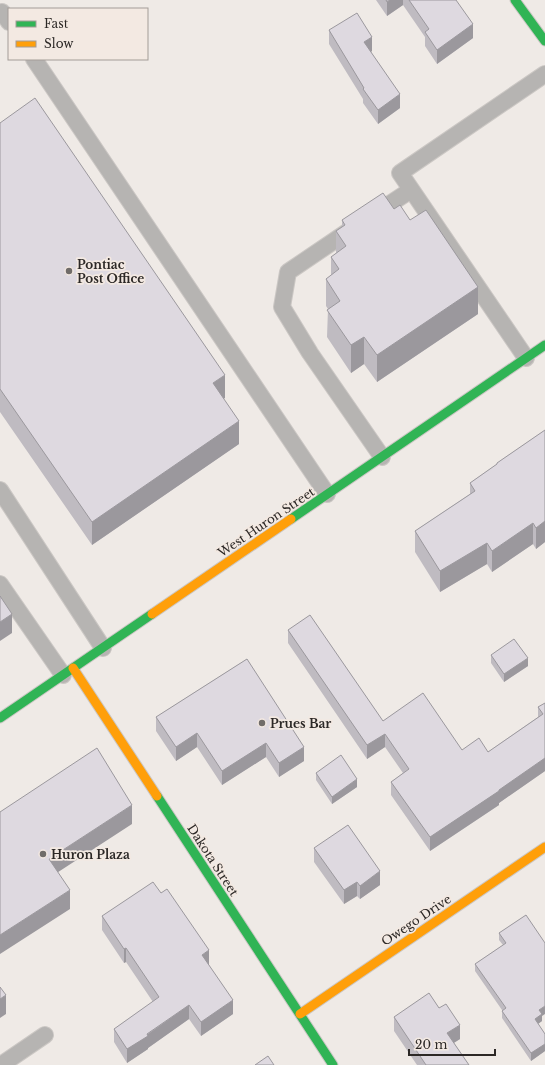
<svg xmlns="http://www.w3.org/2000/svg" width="545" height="1065" font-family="'Libre Baskerville',serif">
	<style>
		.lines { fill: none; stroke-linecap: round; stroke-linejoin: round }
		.lane-casing { stroke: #cbc7c4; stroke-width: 18 }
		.fast-casing { stroke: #cbc7c4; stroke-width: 11 }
		.slow-casing { stroke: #cbc7c4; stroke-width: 11 }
		.lane { stroke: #b6b4b2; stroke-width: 16 }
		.fast { stroke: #30b455; stroke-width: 9 }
		.slow { stroke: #ff9f0a; stroke-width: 9 }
		.wall { fill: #bfbbc1 }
		.shaded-wall { fill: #9b989d }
		.building { fill: #ded9e0; stroke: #9b989d }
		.poi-dot { fill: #706c69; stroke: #f3e9e2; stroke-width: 1.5 }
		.labels { text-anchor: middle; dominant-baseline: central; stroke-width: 3.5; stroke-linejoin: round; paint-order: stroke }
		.poi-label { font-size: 12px; font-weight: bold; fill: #2c2826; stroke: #f3e9e2; text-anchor: start }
		.street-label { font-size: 12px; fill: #2c2826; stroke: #f3e9e2 }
	</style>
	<rect width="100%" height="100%" fill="#efeae6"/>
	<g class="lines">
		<g class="lane-casing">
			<path id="lane" d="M0,13L2,12L9,22
				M34,59L327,494
				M373,215L411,190
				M353,228L288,272L282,307L310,353L382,457
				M526,358L400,173L545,74
				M0,490L103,648
				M0,584L63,675
				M1,1065L45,1035"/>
		</g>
		<g class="fast-casing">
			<path id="fast" d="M515,0L545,41
				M291,519L545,345
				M0,718L152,614
				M157,796L333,1065"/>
		</g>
		<g class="slow-casing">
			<path id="slow" d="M152,614L291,519
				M73,668L157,796
				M300,1014L545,847"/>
		</g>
		<use href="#lane" class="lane"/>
		<use href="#fast" class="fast"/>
		<use href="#slow" class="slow"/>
	</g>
	<path class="wall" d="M376,0H456L473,38L437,64L425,46V37L403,5L387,16Z
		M329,30L372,51L371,52L400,108L378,124L363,103V99L329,44Z
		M0,123L225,398H223L239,444L92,545L0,412Z
		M394,209L410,220L478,314L377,382L364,364L351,373L327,337L328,309L326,306V279L331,275V257L336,253V231L342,227V220Z
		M545,430V542L536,549L533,544L492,572L487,564L440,592L415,552V531L470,494V483L497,464V463Z
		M288,630L383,721L462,750L488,752L538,717V707L545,703V771L499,803V805L430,851L391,795V782L403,773L385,747L367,759L288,643Z
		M491,655L528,666L504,682L491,663Z
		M247,659L304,761L279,777L266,757L222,785L197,747L176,761L156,731V717Z
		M316,773L357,787L332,804L316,780Z
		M314,848L380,885L360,899L357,896L344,904L314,862Z
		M526,915L542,1016V1021L538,1024L545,1034V1051L531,1061L502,1018V1010L475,971V964L503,945L499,940V933Z
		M102,916L209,964V965L233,1014L201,1036L189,1019L148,1048V1049L127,1063L114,1042V1029L153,1002L126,962L124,963L102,930Z
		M394,1017L460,1039L454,1043L469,1065H417L394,1031Z"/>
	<path class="shaded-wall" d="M390,0H403V5L387,16V2Z
		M473,24V38L437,64V50Z
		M372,37V51L364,56V42Z
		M400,94V108L378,124V110Z
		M478,287V314L377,382V355Z
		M364,337V364L351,373V345Z
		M225,375V398L213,406V383Z
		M239,421V444L92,545V522Z
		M545,521V542L536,549V528Z
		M533,523V544L492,572V551Z
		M487,543V564L440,592V571Z
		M12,614V633L0,641V622Z
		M528,658V666L504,682V674Z
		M197,733V747L176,761V747Z
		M385,734V747L367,759V745Z
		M266,743V757L222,785V771Z
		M304,747V761L279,777V763Z
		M545,758V771L499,803V805L430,851V837Z
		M357,779V787L332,804V797Z
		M132,805V824L49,878V859Z
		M380,871V885L360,899V886Z
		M357,882V896L344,904V890Z
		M70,890V909L0,954V935Z
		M126,948V962L124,963V949Z
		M209,950V964L202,969V955Z
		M6,995V1014L0,1018V999Z
		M233,1000V1014L201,1036V1022Z
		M189,1005V1019L148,1048V1049L127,1063V1049Z
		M545,1006V1014L542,1016V1021L535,1026V1019L539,1010Z
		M460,1025V1039L447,1047V1033Z
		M545,1044V1051L531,1061V1053Z"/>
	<path class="building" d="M386,0H390L387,2Z
		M409,0H456L473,24L437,50L425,32L429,29Z
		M357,13L372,37L364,42L400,94L378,110L363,89L364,88L329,30Z
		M35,98L225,375L213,383L239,421L92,522L0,389V123Z
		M383,193L394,209L400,205L410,220L426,210L478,287L377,355L364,337L351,345L327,310L340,301L326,279L339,269L331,257L346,246L336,231L345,225L342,220Z
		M545,430V521L536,528L533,523L492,551L487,543L440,571L415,531L475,491L470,483L497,464V463Z
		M0,596L12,614L0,622Z
		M310,615L383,721L423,693L462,750L479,738L488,752L543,714L538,707L545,703V758L499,790V791L430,837L391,782L409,769L385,734L367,745L288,630Z
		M514,639L528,658L504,674L491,655Z
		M247,659L304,747L279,763L266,743L222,771L197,733L176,747L156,717Z
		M97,748L132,805L49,859L70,890L0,935V812Z
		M341,755L357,779L332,797L316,773Z
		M348,825L380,871L360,886L357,882L344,890L314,848Z
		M153,882L161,893L167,889L209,950L202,955L233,1000L201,1022L189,1005L147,1034L148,1036L127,1049L114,1029L159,997L126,948L124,949L102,916Z
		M526,915L545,943V1006L539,1010L542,1014L535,1019L545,1034V1044L531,1053L502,1011L506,1008L475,964L506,943L499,933Z
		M0,987L6,995L0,999Z
		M429,993L439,1008L446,1004L460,1025L447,1033L469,1065H426L394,1017Z
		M268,1056L274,1065H255Z"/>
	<g class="poi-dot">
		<circle cx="69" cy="271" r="4"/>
		<circle cx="262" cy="723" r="4"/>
		<circle cx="43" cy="854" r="4"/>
	</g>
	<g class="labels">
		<g class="poi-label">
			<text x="77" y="264">Pontiac<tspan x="77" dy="14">Post Office</tspan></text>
			<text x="270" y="723">Prues Bar</text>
			<text x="51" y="854">Huron Plaza</text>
		</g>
		<g class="street-label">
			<text transform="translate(266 522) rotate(-34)">West Huron Street</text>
			<text transform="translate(213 860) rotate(57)">Dakota Street</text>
			<text transform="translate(416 920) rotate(-34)">Owego Drive</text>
		</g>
	</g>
	<rect x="8" y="8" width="140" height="52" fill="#f3e9e2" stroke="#a39c97"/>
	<rect x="16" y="21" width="20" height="6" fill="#30b455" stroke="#a39c97"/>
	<text x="44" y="28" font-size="12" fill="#2c2826">Fast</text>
	<rect x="16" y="41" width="20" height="6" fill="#ff9f0a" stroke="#a39c97"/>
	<text x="44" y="48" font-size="12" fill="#2c2826">Slow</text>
	<path d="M409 1049v6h86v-6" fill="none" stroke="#2c2826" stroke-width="2"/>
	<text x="415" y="1049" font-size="12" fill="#2c2826" stroke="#f3e9e2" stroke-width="3" paint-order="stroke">20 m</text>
</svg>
